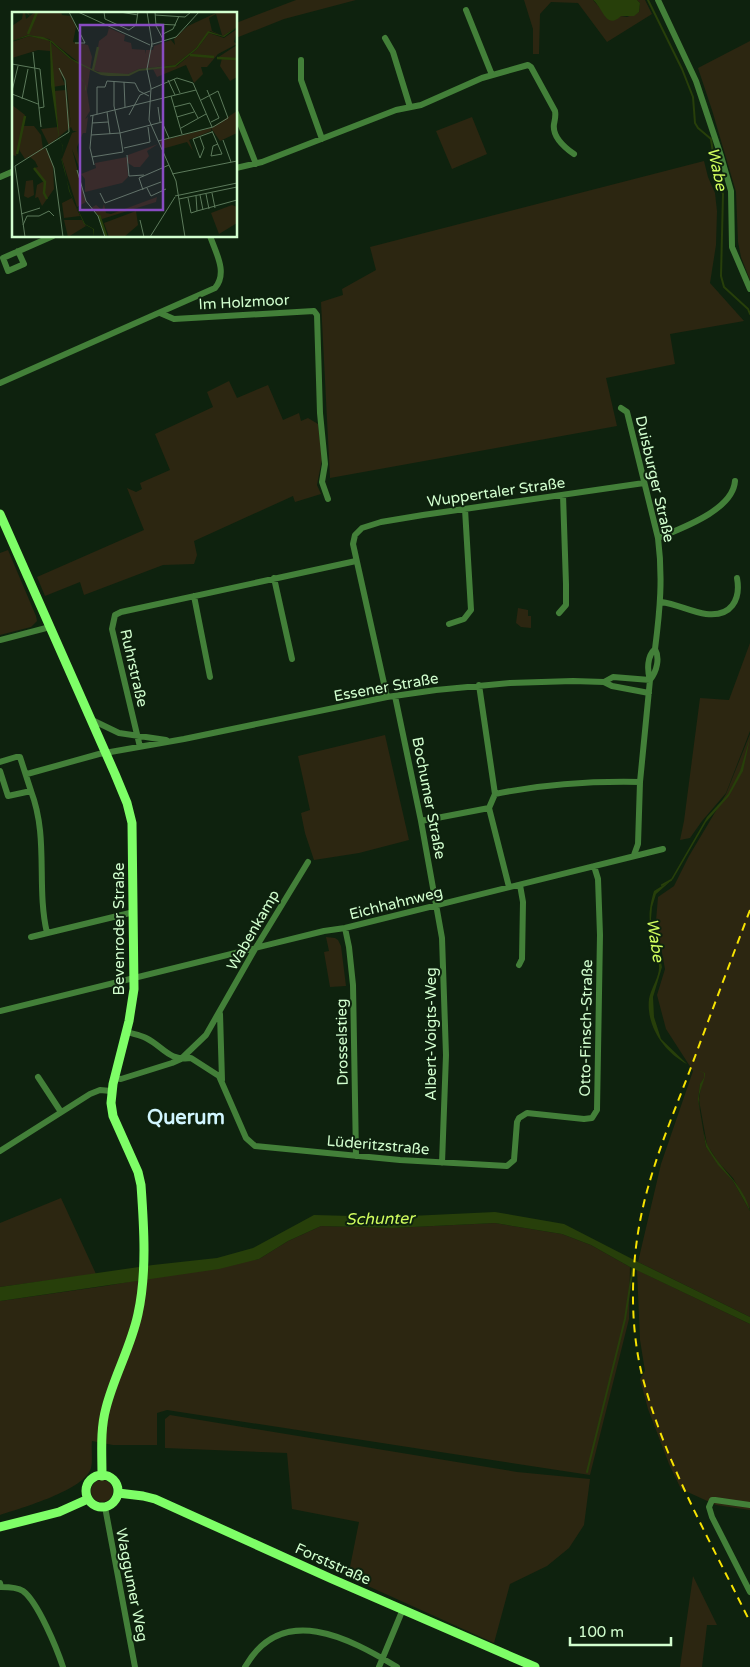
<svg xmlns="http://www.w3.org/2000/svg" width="750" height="1667" font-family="'Varela Round',sans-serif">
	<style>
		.green { fill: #2c2611 }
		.water { fill: #273f0a }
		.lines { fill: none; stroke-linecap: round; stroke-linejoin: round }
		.stream { stroke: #273f0a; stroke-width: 2 }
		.street { stroke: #438039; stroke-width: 6 }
		.secondary { stroke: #7efe67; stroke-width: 9 }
		.rail { stroke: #f7e302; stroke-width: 2; stroke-dasharray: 8 6; stroke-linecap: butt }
		.labels { text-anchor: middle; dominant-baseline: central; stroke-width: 4; stroke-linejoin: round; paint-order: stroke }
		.street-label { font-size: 15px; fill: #d2ffcf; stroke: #0e220e }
		.water-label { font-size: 16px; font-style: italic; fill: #d1fe5e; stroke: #0e220e }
		.district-label { font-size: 20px; font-weight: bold; fill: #d1f6ff; stroke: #0e220e }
		.inset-river { fill: none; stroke: #273f0a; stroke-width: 2.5 }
		.inset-road { fill: none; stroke: #5c7a5b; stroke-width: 1 }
		.view { fill: #884cc1; fill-opacity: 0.15; stroke: #884cc1; stroke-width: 2.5 }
		.inset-edge { fill: none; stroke: #d2ffcf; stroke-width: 2.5 }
	</style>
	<rect width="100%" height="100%" fill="#0e220e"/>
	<path class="green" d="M296,0H356L284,19L236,38V23Z
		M524,0H593L601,9L621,16L627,17L639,12L640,3L637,0H645L652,14L607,42L578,3L551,2L540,14L539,54H533V29Z
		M750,41V280L741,257L738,242L736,192L712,110L698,68Z
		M472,117L487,154L452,169L436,131Z
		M704,161L708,177L715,193L717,211L716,245L710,283L744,321L670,334L675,364L606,378L617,426L330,478L321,302L343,295L342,289L376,270L370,247Z
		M229,381L237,398L268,385L283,420L299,413L301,421L308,418L318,424L322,459L317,485L321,494L295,502L293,496L194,541L197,555L194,564L163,565L84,595L80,582L45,596L37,577L144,530L127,488L136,492L142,489L140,483L170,470L155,434L213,407L207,392Z
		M8,550L36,616L37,621L31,627L0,635V553Z
		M518,608L528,610V616H531V628L521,627L516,623Z
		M750,643V731L726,793L702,821L690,838L680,840L684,821L700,698L729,700Z
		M750,734V1209L733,1178L718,1162L707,1145L699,1100L701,1086L704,1079L700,1085L698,1099L706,1147L718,1164L733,1181L750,1211V1317L638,1262L661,1164L693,1071L666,1029L657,995L665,969L656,921L658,897L674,886L689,856L726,794Z
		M385,735L409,840L359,853L314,860L305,833L301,813L310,810L298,756Z
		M326,937L335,938L338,940L341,946L346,986L330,987L324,952L329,951Z
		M61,1198L96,1274L0,1287V1223Z
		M495,1223L562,1234L591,1245L630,1267L629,1319L590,1475L167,1410L157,1413V1445H113L92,1441C91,1449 93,1460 91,1468C85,1490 21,1508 0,1515V1301L105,1286L259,1259L288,1241L321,1226L392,1228Z
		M637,1270L750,1324V1510L716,1505L681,1489L669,1464L648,1409L640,1379L645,1371L640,1340Z
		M170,1415L517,1472L590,1479L584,1525L569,1548L547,1566L510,1584L494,1643L348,1577L359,1522L292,1509L287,1453L165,1448V1419Z
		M91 1491a11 11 0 1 1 22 0a11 11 0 1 1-22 0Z
		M693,1576L717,1625H707L702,1667H680Z"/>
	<path class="water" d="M593,0H637L640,3L639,12L634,16H621C606,31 602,6 593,0Z
		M750,738L743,771L729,796L706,822L673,879L656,894L652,907L651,919L662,967L653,997L654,1017L661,1039L687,1064C664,1052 646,1026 649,999C651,988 660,976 659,966C659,960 656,953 655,947C649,923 647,915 654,891L670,881L707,817L728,794L740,771Z
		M698,1070L705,1073C705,1082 699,1090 699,1099C699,1108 704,1139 708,1146C719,1168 745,1186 750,1211L733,1181L718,1165L706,1147L698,1099L700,1084L704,1078V1073Z
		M495,1212L564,1224L638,1262L750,1317V1324L630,1267L591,1245L562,1234L495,1223L392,1228L321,1226L288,1241L259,1259L219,1269L0,1301V1287L153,1265L217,1258L253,1248L314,1215L389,1217Z"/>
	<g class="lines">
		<path class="stream" d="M648,0L682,69L693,97L695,123L698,128L711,139L716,174L723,194L721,276L724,287L748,309L750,314
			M662,885L671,880
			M587,1472L625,1319L633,1267"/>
		<path class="street" d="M658,0L696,81L721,156L731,191L732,247L750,289
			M466,10L492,75
			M385,38L393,52L410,107
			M301,60V80L322,139
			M236,113L256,164
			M236,168L262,162L396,110L421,105L482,78L528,65L531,67L555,111C556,116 555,119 554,124C552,137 564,147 574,154
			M0,177L14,171
			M18,251L24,264L8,271L3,258L53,236
			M160,313L174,319L314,311L317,315L320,413L325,464L322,482L328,499
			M0,383L215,288C228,273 216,253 210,236
			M621,408L627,412L658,538C663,577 660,610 655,649C660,658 657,671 650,680
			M658,538C682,528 733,510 735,481
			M274,578L292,659
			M194,596L210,677
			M661,602C677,604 691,612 706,614C731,617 741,600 737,578
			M559,613L566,605V584L563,495
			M449,624L464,619L471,610L465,509
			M0,640L50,627
			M604,682L613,677L650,680
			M479,685L495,794L489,808L509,887
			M395,696L421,821L442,938L446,1055L442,1163
			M387,697L353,544L355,535L362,528L381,522L423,515L644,483
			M92,720L119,733L166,740
			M140,747L112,629L115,615L121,612L356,561
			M0,762L16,757H20L31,791L8,796L0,771
			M27,774L99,754L184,739L387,697L436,690L510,683L573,681L604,682L612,686L649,693
			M31,791C49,838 36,886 47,933
			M495,794C544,784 591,781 640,782
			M421,821L489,808
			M634,855L638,844L640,782L650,680C647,670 647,656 655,649
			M345,928L349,947L353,985L356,1156
			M31,937L134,912
			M519,965L522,959L523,902L520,885
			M0,1011L324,931L345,928L663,849
			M220,1014L222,1080
			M127,1032C133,1034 140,1035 146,1038C164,1047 168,1061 191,1058L219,1076L246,1138L255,1146L400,1160L507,1166L514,1160L517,1122L519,1118L527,1113L584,1119L592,1118L597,1110L600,935L598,879L594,866
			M38,1077L61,1112
			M114,1078L121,1079L172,1063L181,1059L206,1035L255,949L308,862
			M0,1151L90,1094L100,1090L111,1091
			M750,1505L715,1500H712L709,1507L712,1517L750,1592
			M105,1507L135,1667
			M0,1583L1,1587C8,1587 17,1587 23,1591C38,1602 57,1649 63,1667
			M245,1667C282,1602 349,1638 397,1667
			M379,1667L403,1609"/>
		<path class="secondary" d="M0,514L115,774L127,803L132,823L134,989L129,1021L113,1084L111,1103L113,1116L138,1172L141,1185C144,1227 147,1273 138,1314C131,1347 114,1376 106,1408C100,1430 102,1453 102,1476
			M86 1491a16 16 0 1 1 32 0a16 16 0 1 1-32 0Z
			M118,1493L143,1496L155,1499L332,1579L535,1667
			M0,1527L59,1512L88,1499"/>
		<path class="rail" d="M750,910C730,963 710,1016 690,1070C676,1107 660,1145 649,1184C631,1245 627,1317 643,1379C666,1465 711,1542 750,1622"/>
	</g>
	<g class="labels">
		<g class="street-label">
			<text transform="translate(244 302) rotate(-3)">Im Holzmoor</text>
			<text transform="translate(655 479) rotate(77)">Duisburger Straße</text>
			<text transform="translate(496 492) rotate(-8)">Wuppertaler Straße</text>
			<text transform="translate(134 668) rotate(77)">Ruhrstraße</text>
			<text transform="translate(386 687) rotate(-10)">Essener Straße</text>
			<text transform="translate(429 798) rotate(79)">Bochumer Straße</text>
			<text transform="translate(396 903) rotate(-14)">Eichhahnweg</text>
			<text transform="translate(119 929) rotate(-90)">Bevenroder Straße</text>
			<text transform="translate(253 930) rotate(-60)">Wabenkamp</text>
			<text transform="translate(586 1028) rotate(-89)">Otto-Finsch-Straße</text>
			<text transform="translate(431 1034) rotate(-90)">Albert-Voigts-Weg</text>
			<text transform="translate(342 1042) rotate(-91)">Drosselstieg</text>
			<text transform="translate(378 1145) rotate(5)">Lüderitzstraße</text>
			<text transform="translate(333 1564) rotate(24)">Forststraße</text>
			<text transform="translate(132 1585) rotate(79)">Waggumer Weg</text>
		</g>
		<g class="water-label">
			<text transform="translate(717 169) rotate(78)">Wabe</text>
			<text transform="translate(655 940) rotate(81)">Wabe</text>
			<text transform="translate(380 1219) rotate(-1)">Schunter</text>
		</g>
		<g class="district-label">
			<text x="186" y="1118">Querum</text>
		</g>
	</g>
	<g transform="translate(12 12)">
		<rect width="225" height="225" fill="#0e220e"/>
		<path d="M11,0H16L18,4L13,0L14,7L23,0H49L50,3L59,4L64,15L61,30L76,33L80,45L75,79L78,99L73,107L76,105L74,121H71L65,135L68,158L60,137L74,190L65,195L50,147L60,121L65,119H61L59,115L37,133L29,117L46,115L42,79L54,78L59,114L54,68L49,63L53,73L41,75L38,39L26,38L0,46V30L17,24L36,28L57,46L66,50L37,27L16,23L0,29V14L10,7ZM206,0H225V15L211,24L198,19L184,36L163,53L127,57L116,62L96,63L82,58L87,29L95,23L97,16L113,23L112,29L119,31L120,37L133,38V42L134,38H141L142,34L159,28L163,33L162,27L176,14ZM204,2L210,23H209L200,19L197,6ZM225,17L222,30L225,32L206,42L195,55H189L191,62L182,71L174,53L145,65L141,57L165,54L185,37L197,21L212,26ZM225,33V65L218,69L208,54L210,46H205ZM0,93L13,103L12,114H22L29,123L31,137L34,136L41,153L42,177L30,194L26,185L23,186L25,173L32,169L22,156L26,155L23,149L18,145L13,147L6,136L4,144L0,143ZM225,99V121L208,129L199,116ZM199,116V119L177,128L181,139L175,130L150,137L148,129ZM146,132L135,139L137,144L128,155H122L116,151V143ZM115,145L116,165L110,171L73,180V167L69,162L84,156L83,151ZM21,168L22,183L16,186L12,184L14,169ZM145,185L144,190L90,207L79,196L84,193L90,198L92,192L94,201L99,202ZM60,186L68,204L52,206L50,191ZM220,193L225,195V211L207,222L199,201ZM124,199L126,213L112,225H97L92,211ZM52,208H70L74,214L56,225Z" fill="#2c2611" fill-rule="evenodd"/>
		<path d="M225,15L212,25L197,21L185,37L163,55L127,59L117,64H96L89,63L65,51L64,59L68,63L70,67L73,71L74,76V78L73,79L74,80L73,79V71L70,68L68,63L64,59L65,51L57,46L39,30L47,126L51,135L49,146L50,148L53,159L57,179L73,212L82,217L81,225V217L72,212L58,180L49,146L51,134L47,127L39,73L38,29L17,24L0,29L16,23L31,25L40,29L60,47L86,60L116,62L127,57L163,53L184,36L196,19L211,24Z" fill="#273f0a"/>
		<path class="inset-river" d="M16,22L25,0M178,43L202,45M205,46L225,47M81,58L86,35M5,142L13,104M22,156L33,170L32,181L35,187M87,203L94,224"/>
		<path class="inset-road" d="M57,0L73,31H63M66,0L138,33M92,0L93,7L117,18L124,13L126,0M108,0L126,3M135,0L140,31M143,0L144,14L152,29M143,3L173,5L179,0M144,12L164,13M151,22L161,17L167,4M141,32L164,25L187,0M140,35V31L135,57L139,76L137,108L164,169L173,225M21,40L29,115M0,52L28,57L32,95L27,96M162,67L168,81M156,68L163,83M102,69V94L108,121M112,70L113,95M139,77L165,66L181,71L200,115M195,78L207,106L199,110M0,79L6,54M0,82L26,92M159,84L170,122M10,87L16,57M146,95L148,110M162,95L178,91L186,106M95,100L98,122M85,102V75H93L95,69L123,71L127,79L137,84M81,103L78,136L82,153M117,103L128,83L138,79M78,104L184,78M165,105L182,100M80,111L96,110M169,116L194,102M200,119L210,142L199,144L201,134L206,132M79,123L108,121L150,110L157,126M188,125L192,136L188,146M211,128L219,150M146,129L201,115L216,106L206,79L189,88M34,136L42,156L51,225M112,136L138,130L136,115M115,143L117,164L132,163M80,145L111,140L108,121M188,146L181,127L200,120M3,154L57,120L53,68L47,56M3,154L13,225M65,158L74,189L86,204L93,225M160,162L225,149M135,176L139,184L154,177M131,178L127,166L157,153M88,181L93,191L149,170M200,181L203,196M194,182L197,197M188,183L191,198M163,184L225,171M176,186L179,201L185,199L184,184M167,187L225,175M185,199L225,188M9,202L28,196M128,208L132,225M11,213L15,204H27L37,199L42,204M138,225L163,185"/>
		<path class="view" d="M68,13H151V198H68Z"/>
		<rect width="225" height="225" class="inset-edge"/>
	</g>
	<path d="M570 1637v8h101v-8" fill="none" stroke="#d2ffcf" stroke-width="2.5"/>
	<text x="578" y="1637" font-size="15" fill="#d2ffcf" stroke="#0e220e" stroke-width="4" paint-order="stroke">100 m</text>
</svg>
